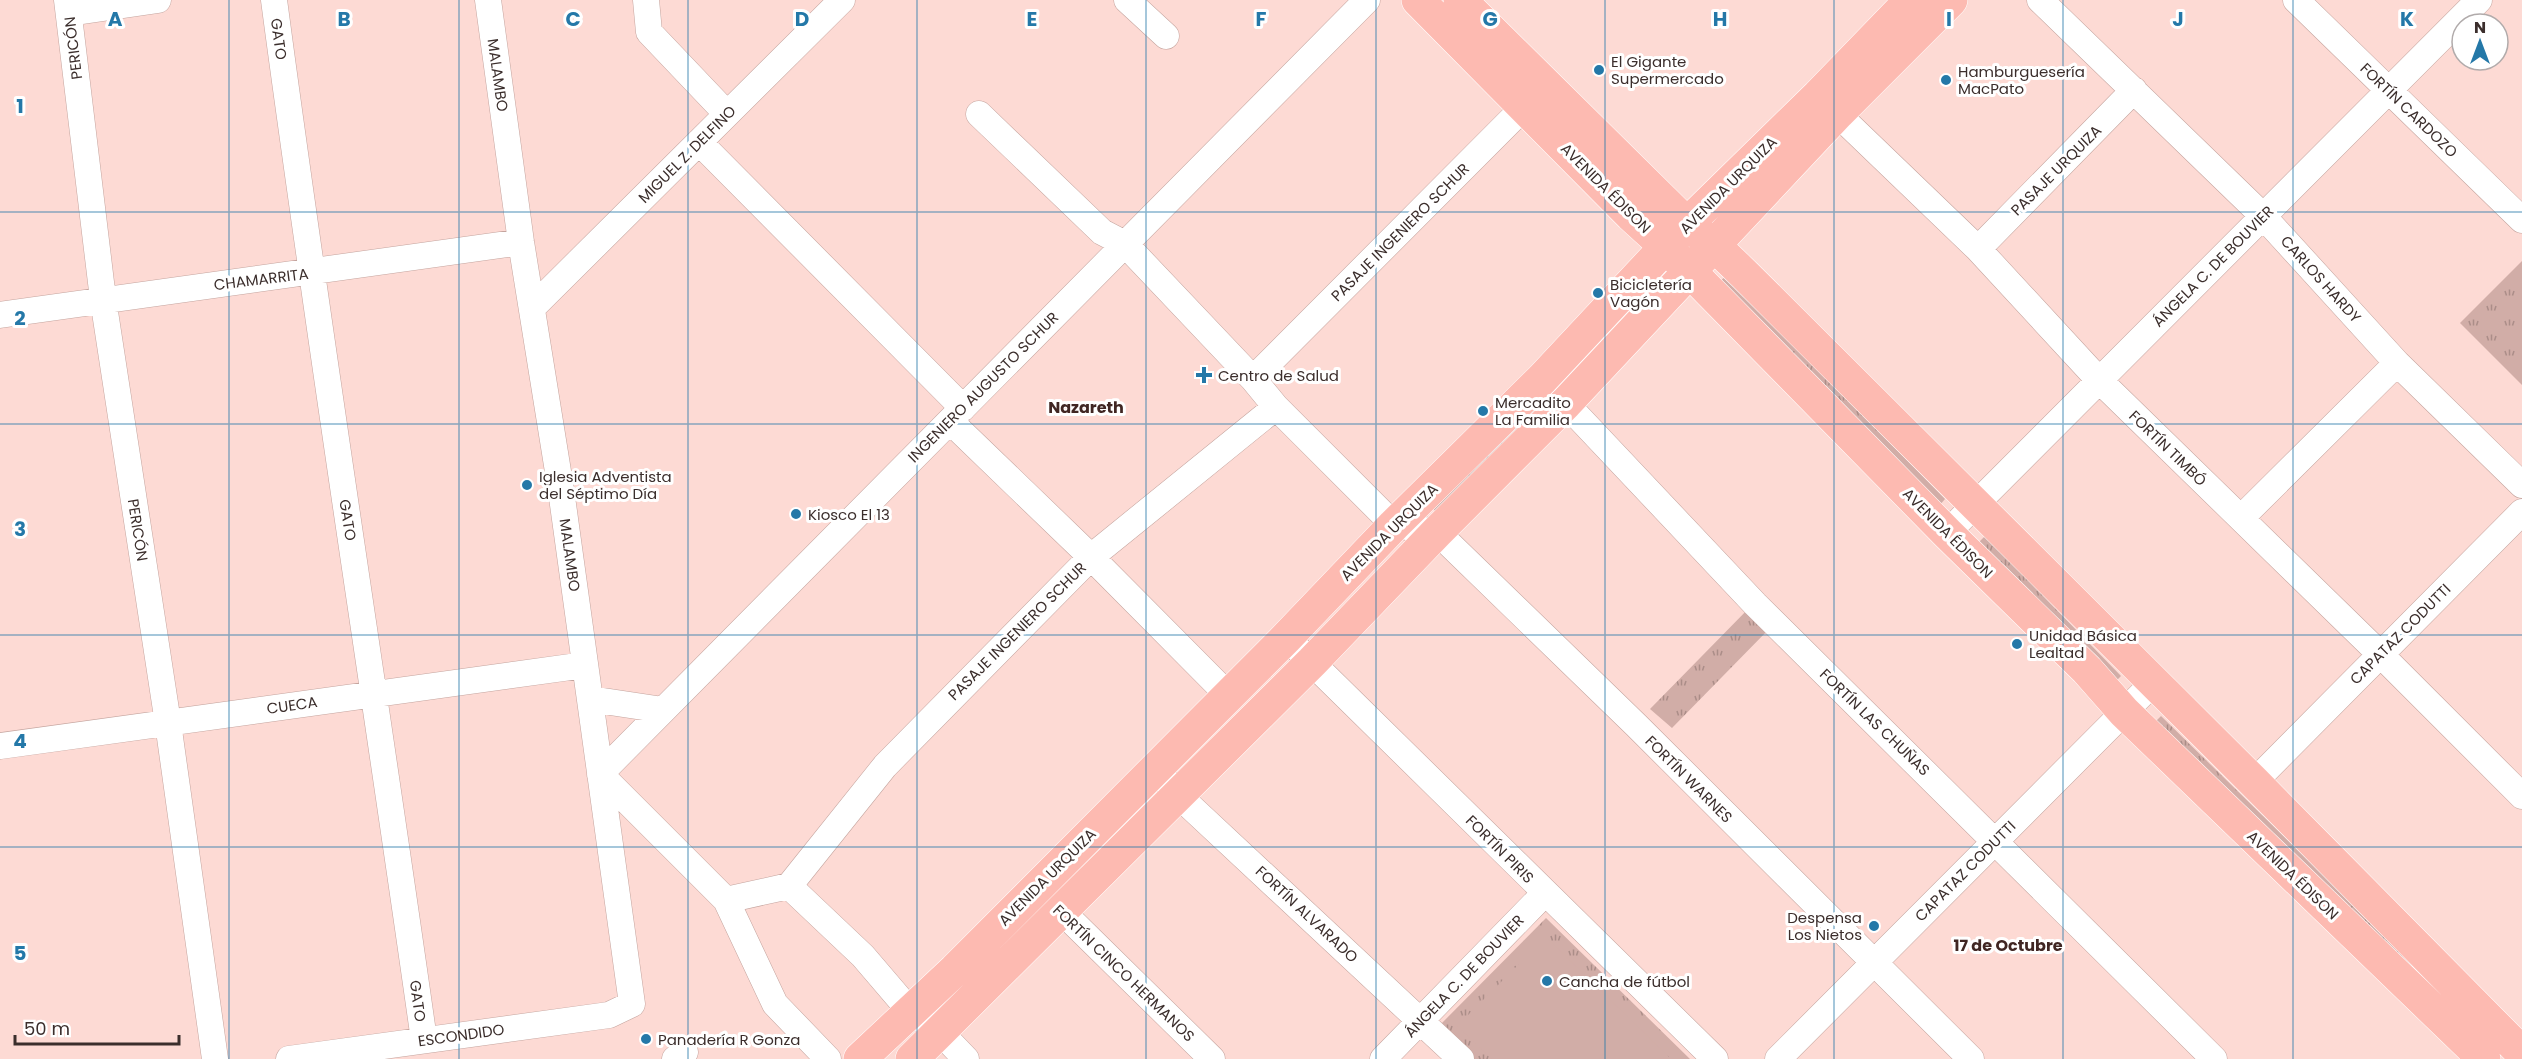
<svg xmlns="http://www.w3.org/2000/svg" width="2522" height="1059" font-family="Poppins,sans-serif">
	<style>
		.grass { fill: url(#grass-tufts) }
		.pitch { fill: #d1ada7 }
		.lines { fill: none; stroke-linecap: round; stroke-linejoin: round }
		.minor-casing { stroke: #c4a49e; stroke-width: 27 }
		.major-casing { stroke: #fff; stroke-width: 34 }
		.minor { stroke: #fff; stroke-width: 26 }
		.major { stroke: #fdbab1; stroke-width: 33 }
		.grid { fill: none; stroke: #2478a8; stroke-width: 1.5; stroke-opacity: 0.55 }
		.poi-dot { fill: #2478a8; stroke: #fff; stroke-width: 2 }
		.labels { text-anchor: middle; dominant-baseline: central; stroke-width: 6; stroke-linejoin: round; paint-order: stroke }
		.street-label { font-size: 15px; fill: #3b2e2c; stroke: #fff }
		.poi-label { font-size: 15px; fill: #3b2e2c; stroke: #fff; text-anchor: start }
		.neighbourhood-label { font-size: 16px; font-weight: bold; fill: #402623; stroke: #fff }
		.grid-label { font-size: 20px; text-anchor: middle; font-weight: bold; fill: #2478a8; stroke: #fff; stroke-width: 6; stroke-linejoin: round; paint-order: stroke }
	</style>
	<defs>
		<pattern id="grass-tufts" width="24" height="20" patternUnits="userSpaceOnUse" patternTransform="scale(1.5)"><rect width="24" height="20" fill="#d1ada7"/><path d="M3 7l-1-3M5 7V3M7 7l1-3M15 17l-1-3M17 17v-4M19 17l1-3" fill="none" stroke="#ab8d88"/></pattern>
	</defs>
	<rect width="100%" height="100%" fill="#fddad4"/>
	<path class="grass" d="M2522,261V385L2460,323Z
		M1726,276L1945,499L1939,506L1719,282Z
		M1534,402L1540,407L1436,512L1431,507Z
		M1985,536L2121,676L2115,682L1979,542Z
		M1751,606L1771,627L1672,728L1650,709Z
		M2161,716L2503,1051L2496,1057L2155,722Z
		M1546,918L1690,1059H1473L1439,1026Z"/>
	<path class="pitch" d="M1546,937L1671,1059H1492L1457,1026Z"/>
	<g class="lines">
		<g class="minor-casing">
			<path id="minor" d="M67,0L103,299L168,723L215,1059
				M274,0C320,347 375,693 424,1040
				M646,0L649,32L727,114
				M1127,0L1166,36
				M2040,0L2263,216L2397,363L2522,485
				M2296,0L2522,220
				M69,13L158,0
				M1825,102L1978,249L2098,379L2380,654L2522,796
				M979,114L1102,232L1125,244L1253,379L1276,407L1394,525L1437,532L1636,725L1971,1059
				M699,142L963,408
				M1978,249L2134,90
				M533,307L842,0
				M0,315L521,242
				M1253,379L1537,94
				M1553,390L1755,604L2214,1059
				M950,421L1091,557L1228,695
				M2241,518L2397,363
				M1947,533L2479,0
				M1298,649L1715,1059
				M590,699L663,710
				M0,746L585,665
				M600,774L1367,0
				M600,774L726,900L775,1004L828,1059
				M1166,781L1178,795L1461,1059
				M2254,782L2522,512
				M789,886L885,766L1091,557L1276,407
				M789,886L863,956L910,1011L940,1032L966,1059
				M1037,887L1212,1059
				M726,900L789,886
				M289,1059L609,1015L632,1004L561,490L521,242L488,0
				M675,1059L685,1052
				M1383,1059L1545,893
				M1778,1059L2153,683"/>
		</g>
		<g class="major-casing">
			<path id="major" d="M1418,0L1631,215L1666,247L1947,533L2087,670L2124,712L2484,1059
				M1460,0L1687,224L1715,246L1745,275L2254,782L2522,1053
				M860,1059L955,970L1286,638L1394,525L1542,379L1687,224L1818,96L1911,0
				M912,1059L1312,662L1437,532L1566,403L1838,113L1951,0"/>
		</g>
		<use href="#minor" class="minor"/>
		<use href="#major" class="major"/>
	</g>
	<path class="grid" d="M229,0V1059M459,0V1059M688,0V1059M917,0V1059M1146,0V1059M1376,0V1059M1605,0V1059M1834,0V1059M2063,0V1059M2293,0V1059M0,212H2522M0,424H2522M0,635H2522M0,847H2522"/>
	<g class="poi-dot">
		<circle cx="1599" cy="70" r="6"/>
		<circle cx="1946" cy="80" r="6"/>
		<circle cx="1598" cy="293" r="6"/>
		<path d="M1201 366h6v6h6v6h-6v6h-6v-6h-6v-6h6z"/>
		<circle cx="1483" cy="411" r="6"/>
		<circle cx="527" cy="485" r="6"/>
		<circle cx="796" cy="514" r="6"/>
		<circle cx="2017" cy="644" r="6"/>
		<circle cx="1874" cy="926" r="6"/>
		<circle cx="1547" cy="981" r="6"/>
		<circle cx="646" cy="1039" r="6"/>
	</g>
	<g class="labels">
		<g class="street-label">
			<text transform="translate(279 39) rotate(82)">GATO</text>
			<text transform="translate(73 48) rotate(-97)">PERICÓN</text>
			<text transform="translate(498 75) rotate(82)">MALAMBO</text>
			<text transform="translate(2409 110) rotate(44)">FORTÍN CARDOZO</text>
			<text transform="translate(687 154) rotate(-45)">MIGUEL Z. DELFINO</text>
			<text transform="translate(2056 170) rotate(-45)">PASAJE URQUIZA</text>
			<text transform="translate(1728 185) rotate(-45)">AVENIDA URQUIZA</text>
			<text transform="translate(1606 188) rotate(45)">AVENIDA ÉDISON</text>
			<text transform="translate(1400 232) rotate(-45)">PASAJE INGENIERO SCHUR</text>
			<text transform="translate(2213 266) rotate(-45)">ÁNGELA C. DE BOUVIER</text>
			<text transform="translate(261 279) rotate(-7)">CHAMARRITA</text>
			<text transform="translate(2321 279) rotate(48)">CARLOS HARDY</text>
			<text transform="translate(983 387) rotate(-45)">INGENIERO AUGUSTO SCHUR</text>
			<text transform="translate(2168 448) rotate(44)">FORTÍN TIMBÓ</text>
			<text transform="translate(348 520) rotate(81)">GATO</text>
			<text transform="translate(138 530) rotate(81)">PERICÓN</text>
			<text transform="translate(1389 532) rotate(-45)">AVENIDA URQUIZA</text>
			<text transform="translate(1948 533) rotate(45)">AVENIDA ÉDISON</text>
			<text transform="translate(570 555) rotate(82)">MALAMBO</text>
			<text transform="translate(1017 631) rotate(-45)">PASAJE INGENIERO SCHUR</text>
			<text transform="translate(2400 634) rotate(-45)">CAPATAZ CODUTTI</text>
			<text transform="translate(292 705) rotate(-8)">CUECA</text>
			<text transform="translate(1875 722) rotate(44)">FORTÍN LAS CHUÑAS</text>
			<text transform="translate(1689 779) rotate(45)">FORTÍN WARNES</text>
			<text transform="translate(1500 849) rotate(45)">FORTÍN PIRIS</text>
			<text transform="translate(1965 871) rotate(-45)">CAPATAZ CODUTTI</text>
			<text transform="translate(2293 875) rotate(44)">AVENIDA ÉDISON</text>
			<text transform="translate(1047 877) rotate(-45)">AVENIDA URQUIZA</text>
			<text transform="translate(1307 914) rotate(43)">FORTÍN ALVARADO</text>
			<text transform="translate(1124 973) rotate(44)">FORTÍN CINCO HERMANOS</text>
			<text transform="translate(1464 976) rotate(-46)">ÁNGELA C. DE BOUVIER</text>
			<text transform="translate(418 1001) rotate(82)">GATO</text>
			<text transform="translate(461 1035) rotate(-8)">ESCONDIDO</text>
		</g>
		<g class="poi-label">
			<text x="1611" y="61">El Gigante<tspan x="1611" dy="17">Supermercado</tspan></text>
			<text x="1958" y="71">Hamburguesería<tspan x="1958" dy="17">MacPato</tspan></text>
			<text x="1610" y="284">Bicicletería<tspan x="1610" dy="17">Vagón</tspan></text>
			<text x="1218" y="375">Centro de Salud</text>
			<text x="1495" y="402">Mercadito<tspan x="1495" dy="17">La Familia</tspan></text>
			<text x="539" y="476">Iglesia Adventista<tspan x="539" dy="17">del Séptimo Día</tspan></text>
			<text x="808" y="514">Kiosco El 13</text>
			<text x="2029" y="635">Unidad Básica<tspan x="2029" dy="17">Lealtad</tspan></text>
			<text x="1862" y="917" text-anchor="end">Despensa<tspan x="1862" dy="17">Los Nietos</tspan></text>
			<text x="1559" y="981">Cancha de fútbol</text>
			<text x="658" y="1039">Panadería R Gonza</text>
		</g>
		<g class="neighbourhood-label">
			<text x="1086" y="407">Nazareth</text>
			<text x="2008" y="945">17 de Octubre</text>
		</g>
	</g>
	<g class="grid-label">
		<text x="115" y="26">A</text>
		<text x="344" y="26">B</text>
		<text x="573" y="26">C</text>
		<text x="802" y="26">D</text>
		<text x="1032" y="26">E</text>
		<text x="1261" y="26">F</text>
		<text x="1490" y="26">G</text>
		<text x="1720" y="26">H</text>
		<text x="1949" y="26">I</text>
		<text x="2178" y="26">J</text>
		<text x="2407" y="26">K</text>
		<text x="20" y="113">1</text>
		<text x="20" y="325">2</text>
		<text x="20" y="536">3</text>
		<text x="20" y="748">4</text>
		<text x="20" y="960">5</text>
	</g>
	<g transform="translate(2480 42)"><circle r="28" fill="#ffffff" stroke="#b1abab" stroke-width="1.5"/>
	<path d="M0-4.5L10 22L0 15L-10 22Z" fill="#2478a8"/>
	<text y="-9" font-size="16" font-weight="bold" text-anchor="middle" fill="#3b2e2c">N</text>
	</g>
	<path d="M15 1035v9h164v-9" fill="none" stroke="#3b2e2c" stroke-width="3"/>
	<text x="24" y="1035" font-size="18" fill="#3b2e2c" stroke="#ffffff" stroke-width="4.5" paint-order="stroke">50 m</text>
</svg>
